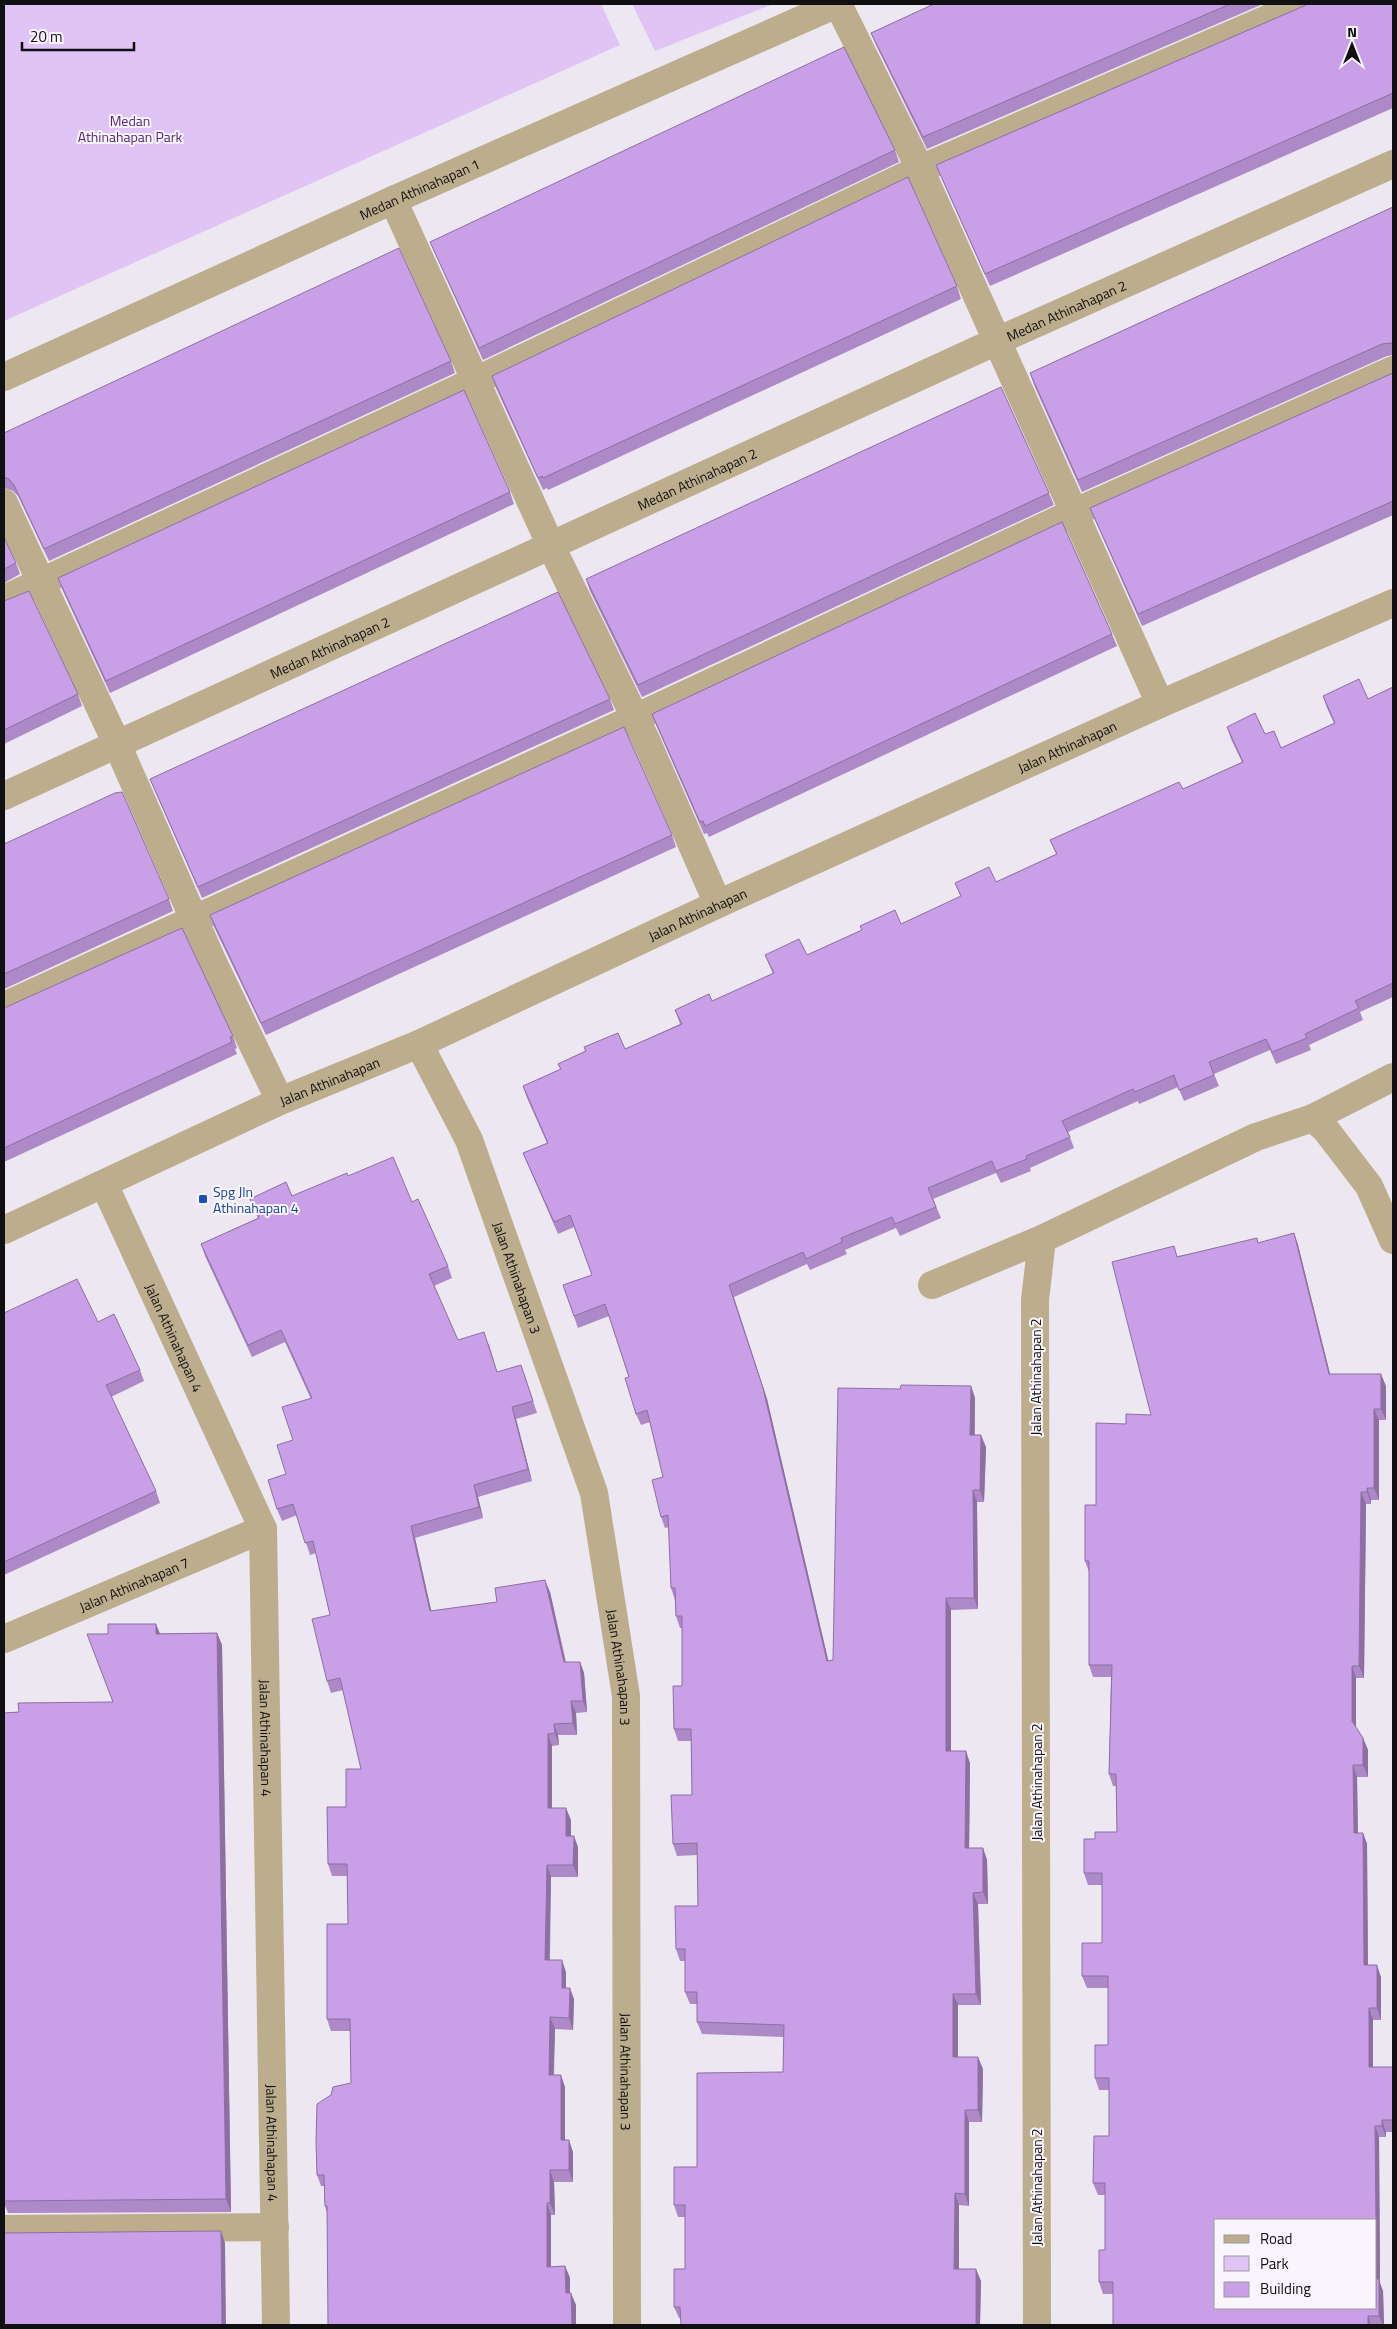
<svg xmlns="http://www.w3.org/2000/svg" width="1397" height="2329" font-family="'Titillium Web',sans-serif">
	<style>
		.green { fill: #e0c4f5 }
		.lines { fill: none; stroke-linecap: round; stroke-linejoin: round }
		.minor { stroke: #bcad8c; stroke-width: 28 }
		.wall { fill: #ad89c7 }
		.shaded-wall { fill: #8d6fa2 }
		.building { fill: #c99fe7; stroke: #8d6fa2 }
		.transit-dot { fill: #1a4fb4; stroke: #f9f5fd; stroke-width: 2 }
		.labels { text-anchor: middle; dominant-baseline: central; stroke-width: 4; stroke-linejoin: round; paint-order: stroke }
		.park-label { font-size: 14px; fill: #582477; stroke: #f9f5fd }
		.street-label { font-size: 14px; fill: #100f11; stroke: #f9f5fd }
		.transit-label { font-size: 14px; fill: #164399; stroke: #f9f5fd; text-anchor: start }
	</style>
	<rect width="100%" height="100%" fill="#ece7f0"/>
	<path class="green" d="M4,4H601L620,45L4,321Z
		M632,4H773L655,51Z"/>
	<g class="lines">
		<g class="minor">
			<path d="M838,4L920,169L1160,704"/>
			<path d="M393,200L551,546L646,740L718,904"/>
			<path id="s1" d="M4,377L393,200L837,4"/>
			<path d="M4,503L117,744L211,958L280,1101"/>
			<path d="M4,599L477,380L920,169L1302,4"/>
			<path id="s2" d="M4,796L997,341L1393,164"/>
			<path d="M4,1006L635,718L1073,513L1393,370"/>
			<path id="s3" d="M419,1044L469,1140L594,1493L626,1696L627,2325"/>
			<path d="M1313,1118L1326,1130L1369,1186L1393,1240"/>
			<path id="s4" d="M104,1184L263,1529L276,2325"/>
			<path id="s5" d="M4,1230L280,1101L419,1044L718,904L1160,704L1393,603"/>
			<path d="M932,1285L1042,1239L1256,1137L1313,1118L1393,1077"/>
			<path id="s6" d="M4,1639L263,1529"/>
			<path d="M4,2229L275,2227"/>
			<path d="M1037,2325L1035,1300L1042,1239"/>
		</g>
	</g>
	<path class="wall" d="M934,4H1263L927,149L876,45L871,33Z
		M1393,4V108L990,286L941,177L936,165L1304,6Z
		M895,150L899,162L483,360L435,253L430,242Z
		M1393,207V355L1387,356L1082,492L1034,385L1030,373Z
		M957,286L961,299L548,490L547,488L543,490L496,388L492,376Z
		M451,361L455,373L49,561L18,496L13,491L4,488V433Z
		M1393,373V515L1142,626L1095,520L1090,508Z
		M510,492L514,504L110,693L62,589L58,578Z
		M1049,493L1054,505L642,697L590,591L586,579Z
		M4,537L16,563L20,574L4,583Z
		M4,601L78,694L82,706L4,744Z
		M1112,634L1117,646L709,837L707,833L704,834L656,725L652,714Z
		M1393,687V997L1360,1012L1363,1020L1309,1045L1311,1050L1276,1064L1270,1050L1214,1074L1219,1086L1184,1101L1178,1087L1139,1104L1138,1101L1068,1132L1074,1148L1030,1168L1031,1171L1001,1183L996,1173L933,1199L941,1218L900,1236L896,1228L845,1250L847,1254L810,1270L807,1264L734,1297L767,1399L828,1660H833L900,1389L971,1386L975,1398V1435L986,1447L984,1502H977L978,1609L951,1610V1751L970,1763L969,1848H983L987,1860L988,1904H978L981,2005H958V2057L983,2069L982,2122H969V2206L959,2205V2269L981,2281L980,2325H681V2318H679L674,2307L685,2269V2217H678L674,2205L697,2167L783,2072L784,2037L702,2034L697,2022V2004H690L685,1992V1961H680L676,1949L698,1906L697,1855L677,1856L673,1844L692,1795L691,1741H678L674,1729L682,1686V1628H680L676,1616L675,1600L671,1588L669,1527L665,1528L661,1517L663,1477L650,1422L641,1425L636,1414L629,1377L609,1316L578,1328L563,1285L592,1275L574,1227L558,1234L528,1165L523,1153L547,1143L527,1098L523,1086L561,1070L558,1064L585,1051L584,1047L625,1049L680,1024L675,1010L712,1001L773,974L765,955H807L862,930L860,926L901,924L961,897L955,883L996,882L1056,854L1050,840L1183,789L1242,762L1231,739L1227,727L1265,734L1281,748L1334,723L1327,708L1323,696L1368,699Z
		M610,699L614,710L202,898L155,791L150,779Z
		M672,835L676,847L266,1035L214,927L210,915Z
		M4,844L169,899L173,911L4,989Z
		M4,1008L233,1036L237,1048L235,1049L237,1054L4,1162Z
		M348,1176L412,1202L448,1266L452,1278L434,1286L458,1340L489,1344L497,1372L525,1376L537,1413L516,1419L532,1481L478,1497L483,1518L415,1538L431,1611L497,1602L550,1592L566,1662H580L584,1673L587,1712L576,1713L577,1735H558L559,1745L552,1746V1808L571,1820V1836L578,1847V1877H551L550,1960L566,1972V1988L574,1999L573,2030L555,2029L554,2075L565,2087V2140L573,2152V2182H554L555,2215H551V2267L565,2266L570,2278V2293L576,2305L327,2213L325,2206L324,2186H321L317,2175L351,2083L350,2031H331L327,2019L348,1924L347,1876H332L328,1864L346,1807L361,1769L343,1690L331,1693L327,1681L330,1615L316,1553L310,1555L297,1515L282,1521L277,1509L286,1474L293,1440L311,1399L285,1342L252,1357L205,1256L201,1244L258,1218L250,1199L292,1196Z
		M1294,1233L1298,1245L1330,1374L1386,1386V1420H1379V1500H1371V1504H1366L1364,1678H1356V1728L1363,1738L1368,1750V1777H1357L1358,1833H1363L1367,1844L1368,1965L1381,1977V2020H1373V2067H1393V2132H1386V2137H1379L1380,2283L1383,2291L1384,2325H1113V2294H1103L1099,2282L1105,2250V2195H1098L1093,2183L1109,2136V2090H1099L1095,2078L1108,2045V1988H1087L1082,1976L1102,1943V1885H1088L1084,1873L1095,1839L1117,1832L1116,1786H1113L1109,1774L1111,1677H1093L1089,1665V1572L1085,1561L1096,1505L1126,1424L1151,1415L1178,1256L1258,1243Z
		M4,1313L98,1322L140,1370L144,1381L111,1397L156,1491L160,1503L4,1575Z
		M217,1633L222,1645L231,2212L8,2213L4,2203V1713L19,1712L112,1702L108,1634Z"/>
	<path class="shaded-wall" d="M1294,1233L1298,1245L1333,1386L1329,1374Z
		M729,1285L767,1399L831,1672L827,1661Z
		M1381,1374L1386,1386V1420L1381,1409Z
		M971,1386L975,1398L974,1446L970,1435Z
		M512,1407L516,1419L532,1481L528,1469Z
		M1374,1409L1379,1420V1500L1374,1488Z
		M981,1435L986,1447L984,1502L980,1490Z
		M474,1485L478,1497L483,1518L479,1507Z
		M1367,1488L1371,1500V1504L1367,1492Z
		M973,1490L977,1502L978,1609L974,1598Z
		M1361,1492L1366,1504L1364,1678L1359,1666Z
		M411,1526L415,1538L434,1623L430,1611Z
		M545,1580L550,1592L568,1674L564,1662Z
		M946,1598L951,1610V1763L946,1751Z
		M156,1624L161,1636L156,1634Z
		M217,1633L222,1645L231,2212L226,2199Z
		M580,1662L584,1673L587,1712L583,1701Z
		M1352,1666L1356,1678V1733L1352,1721Z
		M571,1701L576,1713L577,1735L573,1723Z
		M554,1724L558,1735L559,1745L555,1733Z
		M548,1734L552,1746V1820L548,1808Z
		M1363,1738L1368,1750V1777L1363,1765Z
		M966,1751L970,1763L969,1860L965,1848Z
		M1353,1765L1357,1777L1358,1844L1354,1833Z
		M566,1808L571,1820V1847L566,1836Z
		M1363,1833L1367,1844L1368,1977L1364,1965Z
		M574,1836L578,1847V1877L573,1865Z
		M983,1848L987,1860L988,1904L983,1892Z
		M547,1865L551,1877L549,1971L545,1960Z
		M973,1893L978,1904L981,2005L976,1994Z
		M562,1960L566,1972V1999L562,1988Z
		M1377,1965L1381,1977V2020L1377,2008Z
		M570,1988L574,1999L573,2030L569,2018Z
		M953,1994L958,2005V2068L953,2057Z
		M1369,2008L1373,2020V2079L1369,2067Z
		M550,2017L555,2029L553,2087L549,2075Z
		M978,2057L983,2069L982,2122L978,2110Z
		M561,2075L565,2087V2152L561,2140Z
		M965,2110L969,2122V2206L965,2194Z
		M1382,2120L1386,2132V2137L1382,2126Z
		M1375,2126L1379,2137L1380,2283L1383,2291L1384,2325H1383L1379,2316L1376,2279Z
		M569,2140L573,2152V2182L569,2170Z
		M550,2170L554,2182L555,2215L550,2203Z
		M955,2193L959,2205V2280L954,2269Z
		M547,2203L551,2215V2279L547,2267Z
		M221,2231L225,2243L226,2325H222Z
		M565,2266L570,2278V2305L566,2293Z
		M976,2269L981,2281L980,2325H976Z
		M571,2293L576,2305V2325H572Z
		M1368,2316L1371,2325H1368Z"/>
	<path class="building" d="M934,4H1230L923,137L871,33Z
		M1307,4H1393V93L985,274L936,165L1304,6Z
		M844,47L895,150L479,348L430,242Z
		M908,177L957,286L595,454L543,478L542,476L538,478L492,376Z
		M1393,207V344L1391,343L1382,344L1078,480L1030,373Z
		M399,248L451,361L44,549L14,485L9,479L4,477V433Z
		M1393,373V501L1138,614L1090,508Z
		M1001,387L1049,493L638,685L586,579Z
		M464,390L510,492L106,681L58,578Z
		M1062,522L1112,634L705,826L703,821L700,822L652,714Z
		M4,537L16,563L4,569Z
		M29,591L78,694L4,730V601Z
		M558,592L610,699L198,887L150,779Z
		M1359,679L1368,699L1393,687V983L1355,1001L1359,1008L1305,1034L1307,1038L1272,1052L1266,1039L1209,1062L1214,1075L1179,1090L1174,1075L1135,1092L1133,1089L1062,1121L1070,1137L1026,1156L1027,1159L996,1171L992,1161L928,1188L936,1207L895,1224L892,1217L841,1238L842,1242L806,1259L803,1252L729,1285L763,1388L827,1661L833,1660L838,1388L900,1389L901,1385L971,1386L970,1435H981L980,1490H973L974,1598H946V1751H966L965,1848H983V1892L973,1893L976,1994H953V2057H978V2110H965V2194L955,2193L954,2269H976V2325H681L680,2307H674V2269H685V2205H674V2167H697V2073L783,2072L784,2025L697,2022V1992H685V1949H676L675,1906H698L697,1843L673,1844L671,1795H692L691,1729H674L673,1686H682V1616H676L675,1588H671L668,1515L661,1517L652,1480L663,1477L647,1410L636,1414L625,1378L629,1377L605,1304L574,1316L563,1285L592,1275L570,1215L554,1222L523,1153L548,1143L523,1086L561,1069L558,1064L586,1051L584,1047L618,1033L625,1049L682,1024L675,1010L709,994L712,1001L774,973L765,955L799,939L807,955L862,930L860,926L895,910L901,924L961,896L955,883L989,867L996,882L1057,854L1050,840L1179,782L1183,789L1243,762L1227,727L1255,713L1265,734L1274,731L1281,748L1335,723L1323,696Z
		M624,727L672,835L261,1023L210,915Z
		M122,792L169,899L4,974V844L115,793Z
		M182,928L233,1036L230,1037L232,1042L4,1148V1008Z
		M393,1157L412,1202L418,1199L448,1266L429,1274L458,1340L484,1332L497,1372L521,1365L533,1401L512,1407L528,1469L474,1485L479,1507L411,1526L430,1611L497,1602L495,1588L545,1580L564,1662H580L583,1701H571L573,1723L554,1724L555,1733L548,1734V1808H566V1836H574L573,1865H547L545,1960H562V1988H570L569,2018L550,2017L549,2075H561V2140H569V2170H550V2203H547V2267L565,2266L566,2293H571L572,2325H328L327,2206H325L324,2175H317L316,2142L317,2104L331,2095L333,2087L351,2083L350,2019H327V1924H348L347,1864H328L327,1807H346V1769H361L340,1678L327,1681L312,1619L330,1615L313,1541L305,1543L293,1504L277,1509L268,1480L286,1474L277,1445L293,1440L282,1407L312,1398L281,1330L248,1345L201,1244L259,1218L250,1199L286,1182L292,1196L347,1173L348,1176Z
		M1294,1233L1329,1374H1381V1409H1374V1488H1367V1492H1361L1359,1666H1352V1721L1363,1738V1765H1353L1354,1833H1363L1364,1965H1377V2008H1369V2067H1393V2120H1382V2126H1375L1376,2220H1216V2308H1376V2234V2279H1379V2316H1368V2325H1113V2282H1099V2250H1105V2183H1093L1094,2136H1109V2078H1095V2045H1108V1976H1082V1943H1102V1873H1084V1839H1095V1832H1117L1116,1774H1109L1112,1665H1089V1561H1085V1505H1096V1423L1126,1424V1414L1151,1415L1112,1262L1174,1246L1177,1257L1257,1238L1258,1243Z
		M77,1279L98,1322L114,1314L140,1370L106,1385L156,1491L4,1562V1313Z
		M108,1624H156V1634L217,1633L226,2199L4,2201V1713L19,1712L18,1703L113,1702L87,1634H108Z
		M221,2231L222,2325H4V2233Z"/>
	<rect class="transit-dot" x="198" y="1194" width="10" height="10" rx="2.5"/>
	<g class="labels">
		<g class="park-label">
			<text x="130" y="120">Medan<tspan x="130" dy="16">Athinahapan Park</tspan></text>
		</g>
		<g class="street-label">
			<text stroke="none"><textPath href="#s1" startOffset="456">Medan Athinahapan 1</textPath></text>
			<text stroke="none"><textPath href="#s2" startOffset="1168">Medan Athinahapan 2</textPath></text>
			<text stroke="none"><textPath href="#s2" startOffset="762">Medan Athinahapan 2</textPath></text>
			<text stroke="none"><textPath href="#s2" startOffset="358">Medan Athinahapan 2</textPath></text>
			<text stroke="none"><textPath href="#s5" startOffset="1168">Jalan Athinahapan</textPath></text>
			<text stroke="none"><textPath href="#s5" startOffset="762">Jalan Athinahapan</textPath></text>
			<text stroke="none"><textPath href="#s5" startOffset="358">Jalan Athinahapan</textPath></text>
			<text stroke="none"><textPath href="#s3" startOffset="254">Jalan Athinahapan 3</textPath></text>
			<text stroke="none"><textPath href="#s4" startOffset="169">Jalan Athinahapan 4</textPath></text>
			<text transform="translate(1035 1377) rotate(-90)">Jalan Athinahapan 2</text>
			<text stroke="none"><textPath href="#s6" startOffset="141">Jalan Athinahapan 7</textPath></text>
			<text stroke="none"><textPath href="#s3" startOffset="659">Jalan Athinahapan 3</textPath></text>
			<text stroke="none"><textPath href="#s4" startOffset="589">Jalan Athinahapan 4</textPath></text>
			<text transform="translate(1036 1782) rotate(-90)">Jalan Athinahapan 2</text>
			<text stroke="none"><textPath href="#s3" startOffset="1064">Jalan Athinahapan 3</textPath></text>
			<text stroke="none"><textPath href="#s4" startOffset="994">Jalan Athinahapan 4</textPath></text>
			<text transform="translate(1036 2187) rotate(-90)">Jalan Athinahapan 2</text>
		</g>
		<g class="transit-label">
			<text x="213" y="1191">Spg Jln<tspan x="213" dy="16">Athinahapan 4</tspan></text>
		</g>
	</g>
	<rect width="1397" height="2329" fill="none" stroke="#100f11" stroke-width="10"/>
	<rect x="1214" y="2219" width="162" height="90" fill="#f9f5fd" stroke="#9c999f"/>
	<rect x="1224" y="2235" width="25" height="8" fill="#bcad8c" stroke="#9c999f"/>
	<text x="1260" y="2244" font-size="15" fill="#100f11">Road</text>
	<rect x="1224" y="2256" width="25" height="15" fill="#e0c4f5" stroke="#9c999f"/>
	<text x="1260" y="2269" font-size="15" fill="#100f11">Park</text>
	<rect x="1224" y="2282" width="25" height="15" fill="#c99fe7" stroke="#9c999f"/>
	<text x="1260" y="2294" font-size="15" fill="#100f11">Building</text>
	<g transform="translate(1352 45)" stroke="#f9f5fd" stroke-width="4" paint-order="stroke">
	<path d="M0-4L9 19L0 12L-9 19Z" fill="#100f11"/>
	<text y="-8" font-size="14" font-weight="bold" text-anchor="middle" fill="#100f11">N</text>
	</g>
	<path d="M22 42v8h112v-8" fill="none" stroke="#100f11" stroke-width="2.5"/>
	<text x="30" y="42" font-size="15" fill="#100f11" stroke="#f9f5fd" stroke-width="4" paint-order="stroke">20 m</text>
</svg>
